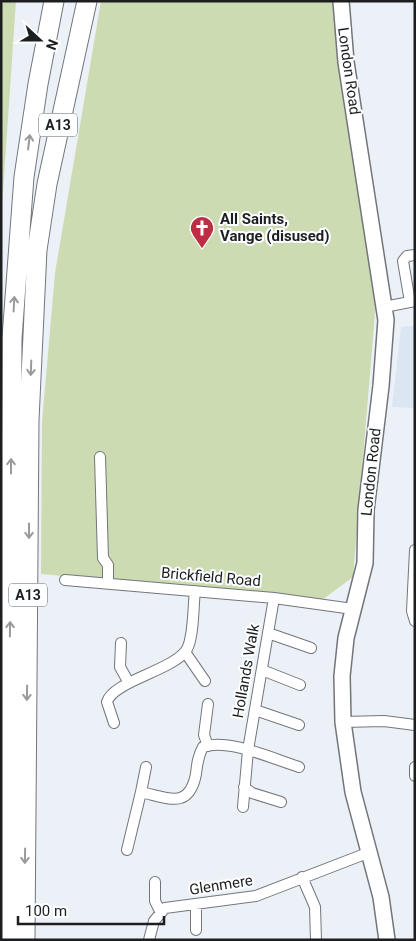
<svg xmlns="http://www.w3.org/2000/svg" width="416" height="941" font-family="Roboto,sans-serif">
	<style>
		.built { fill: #dbe6f2 }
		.green { fill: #cddbb2 }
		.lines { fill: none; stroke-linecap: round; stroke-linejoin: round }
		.street-casing { stroke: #72767c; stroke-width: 12 }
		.secondary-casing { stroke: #72767c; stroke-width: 18 }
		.highway-casing { stroke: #72767c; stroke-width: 21 }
		.street { stroke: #fff; stroke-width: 10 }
		.secondary { stroke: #fff; stroke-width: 15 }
		.highway { stroke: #fff; stroke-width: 19 }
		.oneway { stroke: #999a9b }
		.labels { text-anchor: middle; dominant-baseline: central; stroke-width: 4; stroke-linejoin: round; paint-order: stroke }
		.shield { fill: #fdfeff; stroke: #606163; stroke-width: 1 }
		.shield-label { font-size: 14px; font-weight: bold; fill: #1c1e20 }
		.street-label { font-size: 15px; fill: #1c1e20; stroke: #fdfeff }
		.poi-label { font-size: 15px; font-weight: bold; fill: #1c1e20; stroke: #fdfeff; text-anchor: start }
	</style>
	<rect width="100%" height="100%" fill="#ecf1f7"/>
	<path class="built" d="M415,326V408L392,407L401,327Z"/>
	<path class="green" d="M1,1H16L1,221Z
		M101,1H335L376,302L353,577L322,600L41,574L42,422L55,273Z"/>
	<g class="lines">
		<g class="street-casing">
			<path id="street" d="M410,302L403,261L407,256L415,255
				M384,307L415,301
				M100,457L103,558L108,565V583
				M415,550L412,611L415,621
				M65,580L274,598L353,609
				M268,633L311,648
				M121,643L120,667L129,683
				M185,652L205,681
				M262,670L300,685
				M208,704L204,735L208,746
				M255,710L299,725
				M343,722L384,721L415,725
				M114,723L107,702C113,681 175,670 187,649C194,636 193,606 195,591
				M146,767L141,792C168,798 189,810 196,774C197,764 198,756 203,747C229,738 273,759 299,767
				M415,767V776
				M244,787L252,793L281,802
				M243,807L248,750L274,598
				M127,850L141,792
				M302,877L315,907L316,940
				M155,882V901L161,913
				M196,906V930
				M149,940L154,921L165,908L256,896L370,852"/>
		</g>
		<g class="secondary-casing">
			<path id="secondary" d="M341,1L346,62L386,320L381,386L366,510L365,563L346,638L342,676L343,722L353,792L381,897L387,940"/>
		</g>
		<g class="highway-casing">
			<path id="highway" d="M9,940L12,338L24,177L38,84L54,1
				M25,940L29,420L37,250L47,184L87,1"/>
		</g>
		<use href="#street" class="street"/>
		<use href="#secondary" class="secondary"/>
		<use href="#highway" class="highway"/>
	</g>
	<defs><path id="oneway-shaft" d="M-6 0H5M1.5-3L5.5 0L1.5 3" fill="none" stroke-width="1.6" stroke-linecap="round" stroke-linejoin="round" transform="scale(1.25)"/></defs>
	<g class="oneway">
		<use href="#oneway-shaft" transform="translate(29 142) rotate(-83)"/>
		<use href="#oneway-shaft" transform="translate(14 304) rotate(-87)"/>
		<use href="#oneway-shaft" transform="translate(31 368) rotate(92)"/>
		<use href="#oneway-shaft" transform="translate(11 466) rotate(-90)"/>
		<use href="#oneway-shaft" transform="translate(29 531) rotate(90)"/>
		<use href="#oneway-shaft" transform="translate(10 629) rotate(-89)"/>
		<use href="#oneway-shaft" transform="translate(27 693) rotate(91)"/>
		<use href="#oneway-shaft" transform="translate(25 856) rotate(91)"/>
	</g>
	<defs>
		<g id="church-pin" transform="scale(1.25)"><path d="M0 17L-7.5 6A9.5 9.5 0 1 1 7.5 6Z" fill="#be2e42" stroke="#fdfeff"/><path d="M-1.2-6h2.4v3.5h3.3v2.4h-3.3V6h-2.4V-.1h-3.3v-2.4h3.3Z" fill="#fff"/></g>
	</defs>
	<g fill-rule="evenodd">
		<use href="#church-pin" x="202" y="228"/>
	</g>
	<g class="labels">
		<g class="shield">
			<rect x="39" y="113.5" width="38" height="23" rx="4"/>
			<rect x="9" y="583.5" width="38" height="23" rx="4"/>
		</g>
		<g class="shield-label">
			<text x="58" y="125">A13</text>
			<text x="28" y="595">A13</text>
		</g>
		<g class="street-label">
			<text transform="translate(349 71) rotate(82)">London Road</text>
			<text transform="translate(371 472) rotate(-84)">London Road</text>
			<text transform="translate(211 577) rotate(5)">Brickfield Road</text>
			<text transform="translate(246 671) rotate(-80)">Hollands Walk</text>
			<text transform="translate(221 885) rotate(-9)">Glenmere</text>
		</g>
		<g class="poi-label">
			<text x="220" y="219">All Saints,<tspan x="220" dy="17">Vange (disused)</tspan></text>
		</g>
	</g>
	<rect width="416" height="941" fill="none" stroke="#1c1e20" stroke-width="5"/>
	<g transform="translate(40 40) rotate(111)" stroke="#fdfeff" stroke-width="4" paint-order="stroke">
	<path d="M0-4L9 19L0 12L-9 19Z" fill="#1c1e20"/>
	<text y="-8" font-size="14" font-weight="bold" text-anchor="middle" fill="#1c1e20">N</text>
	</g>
	<path d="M18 916v8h146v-8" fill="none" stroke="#1c1e20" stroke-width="2.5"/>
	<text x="25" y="916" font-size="15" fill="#1c1e20" stroke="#fdfeff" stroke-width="4" paint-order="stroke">100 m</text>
</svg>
